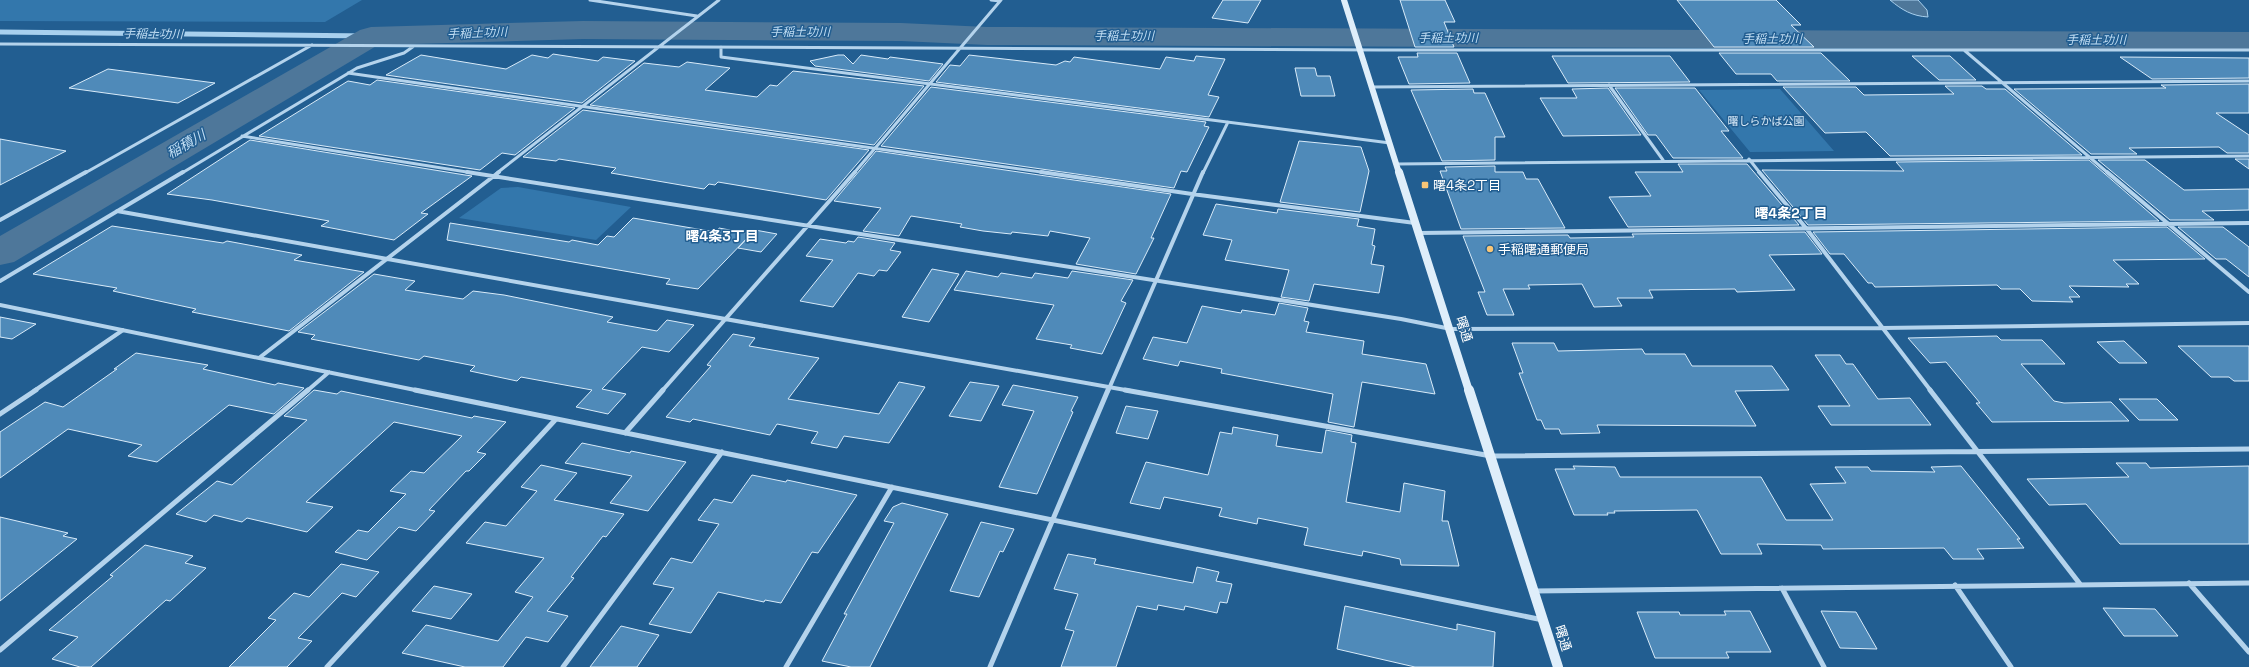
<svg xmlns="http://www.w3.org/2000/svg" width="2249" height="667" font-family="'Space Grotesk','Noto Sans JP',sans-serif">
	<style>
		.green { fill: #3377ac }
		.water { fill: #4e779a; stroke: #a8d0ee }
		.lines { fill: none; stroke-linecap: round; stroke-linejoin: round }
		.stream { stroke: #a8d0ee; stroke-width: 5 }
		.river { fill: #4e779a; fill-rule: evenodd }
		.building { fill: #4f8ab9; stroke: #d9ebf9 }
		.street-far2 { stroke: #b4d3ec; stroke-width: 3 }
		.street-far1 { stroke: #b4d3ec; stroke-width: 4 }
		.street { stroke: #b4d3ec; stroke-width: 5 }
		.secondary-far2 { stroke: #dfeefa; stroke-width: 6 }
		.secondary-far1 { stroke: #dfeefa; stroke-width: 8 }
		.secondary { stroke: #dfeefa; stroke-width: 10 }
		.poi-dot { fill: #f8c576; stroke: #225e91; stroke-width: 1.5 }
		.labels { text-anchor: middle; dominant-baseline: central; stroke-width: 3; stroke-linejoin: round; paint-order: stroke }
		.far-park-label { font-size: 11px; fill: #d9ebf9; stroke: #225e91 }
		.far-water-label { font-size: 12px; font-style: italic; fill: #c0ddf3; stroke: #225e91 }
		.poi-label { font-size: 13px; fill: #fff; stroke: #225e91; text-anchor: start }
		.street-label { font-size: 13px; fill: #fff; stroke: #225e91 }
		.water-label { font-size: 14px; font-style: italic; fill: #c0ddf3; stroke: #225e91 }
		.neighbourhood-label { font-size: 14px; font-weight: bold; fill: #fff; stroke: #225e91 }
	</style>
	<rect width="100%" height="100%" fill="#225e91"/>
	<path class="green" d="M0,0H362L325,22L0,21Z
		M1780,89L1834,151L1750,152L1699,90Z
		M518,187L631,207L596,240L459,218L501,188Z"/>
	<path class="water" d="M1890,0H1918L1927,10L1928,17C1912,16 1902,10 1890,0Z"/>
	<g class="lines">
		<path class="stream" d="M0,32L371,36"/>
		<path class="river" d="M583,21L901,23L987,27L2249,32V50L987,45L901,41L583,39L378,45L14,262L0,265V236L360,30L371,27Z"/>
	</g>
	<path class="building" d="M1223,0H1261L1248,23L1212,18Z
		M1400,0H1445L1455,22H1444L1454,47H1415Z
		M1677,0H1776L1801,25H1791L1814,47H1714Z
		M1417,53H1457L1470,83L1409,84L1398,57H1418Z
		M1719,53H1821L1850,81H1777L1771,74H1736Z
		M553,54L598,61L603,57L635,61L582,103L386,75L421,55L506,69L532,55L548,58Z
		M838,55H844L853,64L861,55L888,59L890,57L943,64L929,81L815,66L810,61Z
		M969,55L1056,65L1065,61L1070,62L1074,57L1160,69L1166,57L1194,61L1196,56L1225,59L1208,95L1219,97L1209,117L936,82L950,65L960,66Z
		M1552,56H1670L1690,82L1568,83Z
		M1912,56H1950L1976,80H1939Z
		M2120,57L2249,58V78L2152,79Z
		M687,62L730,68L705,90L757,97L770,85L777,86L793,71L924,86L874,145L590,105L644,63L679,67Z
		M1295,68H1315L1317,76H1330L1335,96H1301Z
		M108,69L215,83L178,103L69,88Z
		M377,80L575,108L515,155L502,153L480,170L259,136L348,81L370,85Z
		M2249,84V113H2216L2249,135V153H2227L2219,147L2129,148L2137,154H2091L2014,89L2166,88L2161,85Z
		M1945,86H1982L1986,89H2005L2082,155L1890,156L1866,132L1825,133L1783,87H1856L1864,95L1954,94Z
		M931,87L1206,122L1204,126L1209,127L1187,172L1181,171L1174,188L881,146Z
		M1608,88L1641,135L1563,136L1540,98H1577L1572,89Z
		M1615,88H1695L1729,131H1721L1743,158H1673L1656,135H1648Z
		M1473,89L1474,93H1485L1505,137H1495V160L1442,161L1411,90Z
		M583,110L869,150L826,200L718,182L715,185L709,184L704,189L611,173L616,168L559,159L556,161L523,157Z
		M0,139L66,151L0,185Z
		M250,140L465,175L472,176L421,213L428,214L394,240L321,226L329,221L212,200L167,194Z
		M1299,141L1361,147L1369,171L1360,212L1280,202Z
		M876,151L1039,175L1171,194L1151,238H1154L1136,274L1076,264L1090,238L1050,231L1048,236L1012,232L1011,234L983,231L960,227L962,224L911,216L899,236L863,231L881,208L834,201Z
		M2235,159H2249V169Z
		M2089,160L2159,221L1808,225L1762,170L1904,171L1896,162Z
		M2098,160H2145L2184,190L2249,189V210L2202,211L2214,220H2170Z
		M1678,164H1747L1799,225L1628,227L1609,197L1651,196L1635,172H1683Z
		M1495,166V172H1523L1526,179H1538L1565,228L1461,229L1440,171H1447L1445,167Z
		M1216,204L1277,213L1278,209L1359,219L1357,226L1375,229L1372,245L1375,246L1371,264L1384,266L1379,293L1314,284L1309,301L1281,297L1289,270L1225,260L1232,240L1203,235Z
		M633,218L715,232L719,228L751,234L698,289L666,284L670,279L447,240L450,223L569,242L572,240L598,245L607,236L614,237Z
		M112,226L223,243L227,241L302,255L294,260L364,272L289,331L192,312L196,309L113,291L117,288L33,274Z
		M2167,227L2205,259L2113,260L2139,284H2126L2129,287L2069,286L2080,297H2069L2073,302L2032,301L2020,289H2001L1997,285L1875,287L1872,283H1868L1844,254H1830L1813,232Z
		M2178,227H2223L2249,247V277L2226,259H2216Z
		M755,230L777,234L761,252L738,248Z
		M1805,232L1822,254L1769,255L1795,290L1737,292L1735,289L1649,290L1653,298H1617L1622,306L1594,307L1582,284L1528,285L1530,289H1503L1514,315H1487L1478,292H1485L1463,236L1568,235L1570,238L1634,237L1632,234Z
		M858,237L895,243L890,250L901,252L887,271L879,270L874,276L858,273L833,307L800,301L833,260L806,256L820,239L846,243L848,241L854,242Z
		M932,269L959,274L929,322L902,317Z
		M966,271L998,277L1001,273L1032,278L1035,273L1068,278L1072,271L1133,280L1121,301L1126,303L1102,354L1070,348L1072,345L1036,339L1054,305L954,290Z
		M374,274L415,281L405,290L463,299L473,291L504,295L613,317L607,322L657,331L667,320L694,325L669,352L642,347L602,389L626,394L608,414L576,407L592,390L521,377L517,381L470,371L475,366L424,356L419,360L311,339L315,335L298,332Z
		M1279,303L1308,308L1304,321L1309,322L1306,332L1364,341L1362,354L1426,364L1435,394L1362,382L1354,427L1328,422L1333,394L1221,373L1222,369L1180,361L1178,366L1143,359L1153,337L1187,343L1202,306L1241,313L1242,310L1275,315Z
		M0,317L36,324L12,339L0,337Z
		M733,334L755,338L749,346L819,358L788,399L879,414L899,382L925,387L889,443L844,436L837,448L811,443L818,432L777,424L770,435L693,419L690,422L666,417L711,366L707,365Z
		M1997,336L2001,340H2042L2065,364H2021L2054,401L2064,403L2111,402L2129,421L1992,422L1976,403H1980L1946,362L1930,363L1908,338Z
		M2124,341L2147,363H2119L2097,342Z
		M1512,343H1554L1558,351L1642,349L1645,354H1685L1692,366H1772L1789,390L1735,391L1756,426L1597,425L1600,433L1561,434L1559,429H1545L1541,420H1537L1519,373H1523Z
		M2178,346H2249V381H2234L2229,377H2211Z
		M136,353L208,365L203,369L275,385L278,383L304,388L274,414L229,405L157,462L128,456L142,445L68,429L0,478V432L45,402L63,407L117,369H114Z
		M1815,355H1840L1846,364H1853L1878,399L1910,398L1931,425H1831L1818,406H1850Z
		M970,382L999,386L981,421L949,416Z
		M1013,385L1078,397L1071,411L1073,412L1037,494L999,487L1034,411L1002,405Z
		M314,390L337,394L341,391L472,418L474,416L506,422L477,452L486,454L469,471H466L429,510L435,511L416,531L399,527L367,560L335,552L358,530L368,532L406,494L390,491L411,471L424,473L462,436L394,422L306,502L333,507L307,532L247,518L242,522L214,515L206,522L176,514L217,481L232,485L307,420L284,416Z
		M2119,399H2157L2178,420H2139Z
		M1126,406L1158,411L1148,439L1116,433Z
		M1233,427L1278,435L1276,446L1322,453L1326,430L1352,435L1351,442L1356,443L1346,502L1400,512L1404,483L1445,491L1442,521H1448L1459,566L1401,565L1400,559L1363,551L1362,556L1304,545L1308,528L1258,518L1257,524L1219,516L1222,508L1164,497L1160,509L1130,503L1146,462L1208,475L1220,432L1232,434Z
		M582,443L630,453L631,451L686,462L648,511L610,503L632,476L565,463Z
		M2116,463H2146L2150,468L2249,466V544H2120L2086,504L2049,505L2027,479L2129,477Z
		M541,465L577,473L554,500L624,514L606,537L603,536L571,577L574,578L547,611L568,616L548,642L526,637L503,667H465L402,653L426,625L498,641L533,597L515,592L544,558L466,543L485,522L506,526L537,491L521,487Z
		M1573,466L1615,467L1620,477H1761L1786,520H1833L1810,484L1846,483L1835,467H1868L1871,471L1935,472L1931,467L1961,466L2020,539H2017L2024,548L1977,549L1984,559H1953L1944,548L1823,549L1821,545L1757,544L1762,554H1721L1697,510L1614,511L1615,513H1607L1608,515H1574L1555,469H1575Z
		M752,475L786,482L787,480L857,495L818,553L812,552L781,603L765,600L764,602L718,592L691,633L649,624L674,588L653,584L671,558L692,563L719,524L698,520L714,499L732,503Z
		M902,503L948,514L870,667H851L822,661L847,614H844L894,523L884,521L893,507Z
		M0,517L68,533L63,536L77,539L0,601Z
		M981,522L1014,529L1003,552L1000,551L979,597L950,591Z
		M145,545L193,556L185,563L206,568L170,601L166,600L91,667H80L52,659L78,637L49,630L113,576L110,575Z
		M1068,554L1096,559L1094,564L1193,583L1197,567L1219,572L1216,581L1232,584L1227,603L1220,602L1217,613L1185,606L1184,610L1158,605L1157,610L1137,606L1116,667H1061L1074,631L1065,629L1078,594L1054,589Z
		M341,564L379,572L356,597L342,593L298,638L312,641L287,667H229L276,620L268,618L294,593L309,597Z
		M434,586L472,594L451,619L412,611Z
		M1345,606L1457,630V624L1495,632L1493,667H1415L1337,649Z
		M2103,608L2155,609L2178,636H2124Z
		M1724,611H1750L1771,652H1726L1729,658H1655L1637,612H1679L1680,615H1726Z
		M1821,611L1856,612L1877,649L1840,648Z
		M621,626L659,635L637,667H590Z"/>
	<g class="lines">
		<path class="street-far2" d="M590,0L697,16
			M991,0L1000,1
			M0,44L1381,50H2249
			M721,47V57L1390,143
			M1964,50L2108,173
			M348,73L1048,173
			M1609,85L1663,160
			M1371,87L2249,81
			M242,136L473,173
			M1749,159L1760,173
			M1397,164L2249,156
			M85,173L312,45
			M182,173L357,68L404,53L414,46
			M497,173L719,0
			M854,173L1001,0
			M1203,173L1228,122"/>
		<path class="street-far1" d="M467,172L1401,319L1451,329L1882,328L2249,323
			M1041,172L1192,194L1415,223
			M1759,172L1806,228L1931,391
			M2107,172L2249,292
			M117,211L1131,391
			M0,220L86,172
			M1419,233L2249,223
			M0,281L183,172
			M0,305L420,391
			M259,358L499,172
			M34,391L123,330
			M307,391L329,372
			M662,391L855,172
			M1108,391L1203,172"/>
		<path class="street" d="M415,390L1543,620
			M1125,390L1491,456L2249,449
			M1930,390L2080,584
			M0,414L36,390
			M625,433L663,390
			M2189,583L2249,652
			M1955,585L2011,667
			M1782,588L1824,667
			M1534,591L2249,583
			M0,650L308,390
			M327,667L556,419
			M563,667L722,452
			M786,667L892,487
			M990,667L1108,390"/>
		<path class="secondary-far2" d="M1344,0L1399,173"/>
		<path class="secondary-far1" d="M1399,172L1469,391"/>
		<path class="secondary" d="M1469,390L1558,667"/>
	</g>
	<g class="poi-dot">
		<rect x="1421" y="181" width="8" height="8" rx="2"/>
		<circle cx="1490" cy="249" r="4"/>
	</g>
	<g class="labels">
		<g class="far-park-label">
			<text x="1766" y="121">曙しらかば公園</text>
		</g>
		<g class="far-water-label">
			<text x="800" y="32">手稲土功川</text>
			<text transform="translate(477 33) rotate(-2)">手稲土功川</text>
			<text transform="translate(153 34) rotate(1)">手稲土功川</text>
			<text x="1124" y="36">手稲土功川</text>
			<text x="1448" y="38">手稲土功川</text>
			<text x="1772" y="39">手稲土功川</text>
			<text x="2096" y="40">手稲土功川</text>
		</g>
		<g class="poi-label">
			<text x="1433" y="185">曙4条2丁目</text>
			<text x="1498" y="249">手稲曙通郵便局</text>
		</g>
		<g class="street-label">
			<text transform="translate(1464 329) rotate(72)">曙通</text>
			<text transform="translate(1563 638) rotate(72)">曙通</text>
		</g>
		<g class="water-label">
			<text transform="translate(186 144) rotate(-30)">稲積川</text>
		</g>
		<g class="neighbourhood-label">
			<text x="1791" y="213">曙4条2丁目</text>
			<text x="722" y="236">曙4条3丁目</text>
		</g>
	</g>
</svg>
